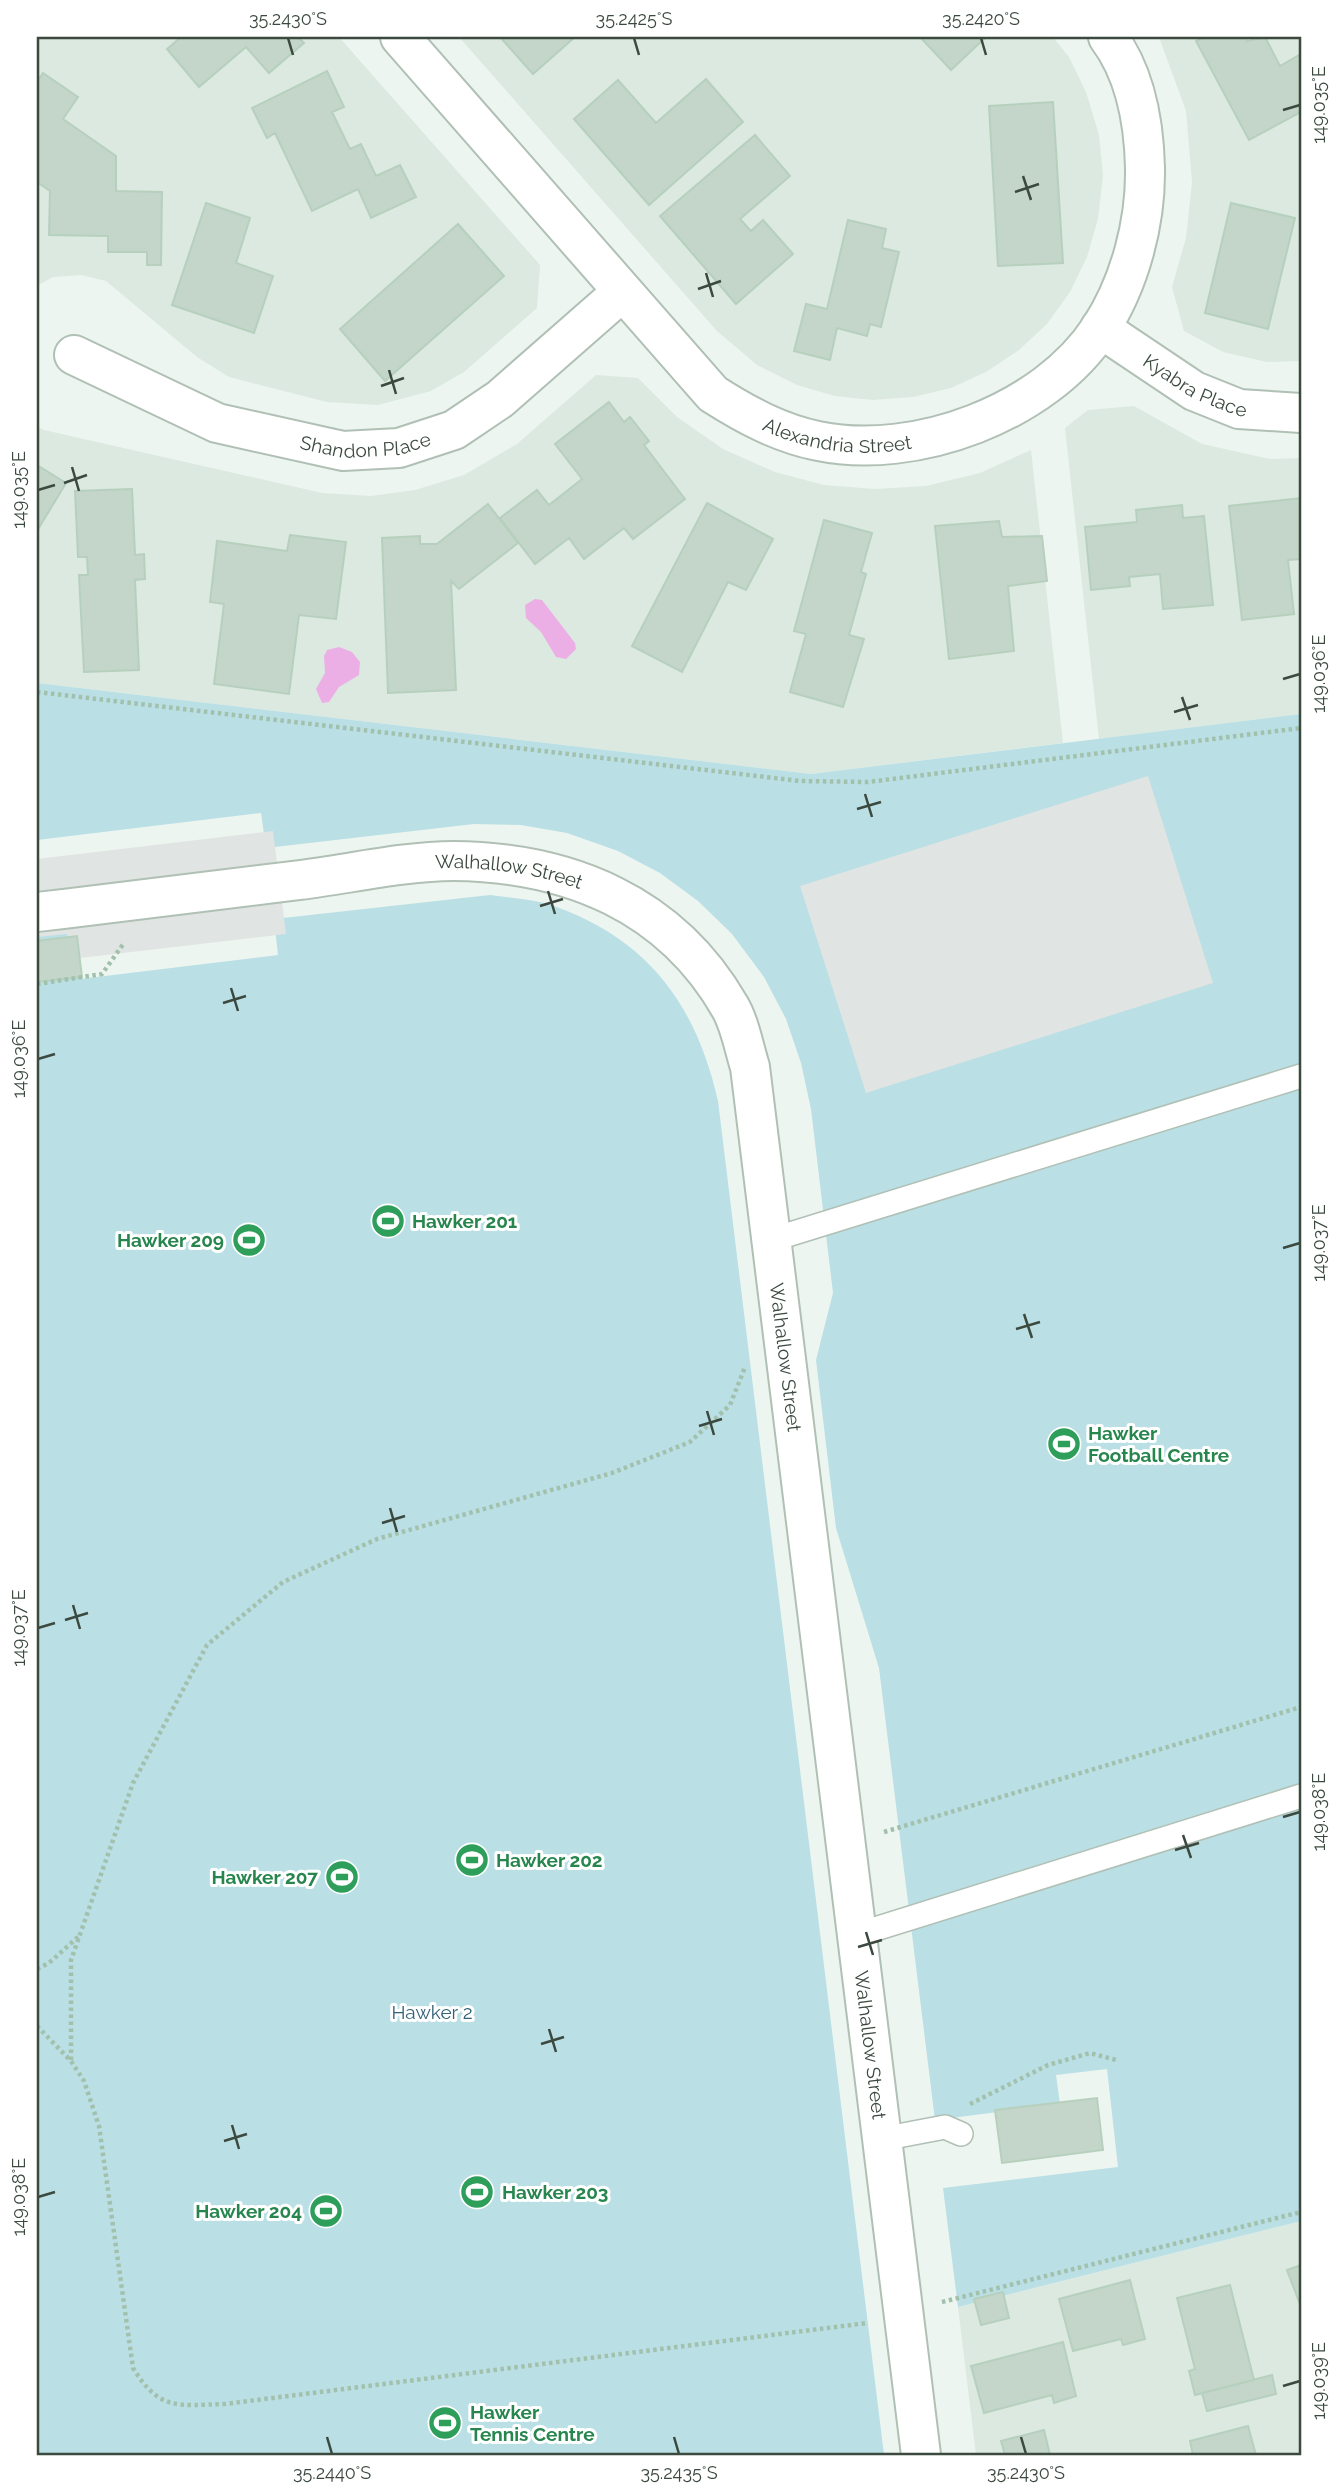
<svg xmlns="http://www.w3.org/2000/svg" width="1338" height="2492" font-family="Raleway,sans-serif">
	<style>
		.residential { fill: #dbe9e0 }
		.green { fill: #badfe5 }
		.parking { fill: #e0e4e2 }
		.water { fill: #ecafe5 }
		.building { fill: #c3d6c9; stroke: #b7d0be; stroke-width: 2 }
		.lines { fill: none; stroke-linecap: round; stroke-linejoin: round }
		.lane-casing { stroke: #b0c0b5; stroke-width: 26 }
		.street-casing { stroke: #b0c0b5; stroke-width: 42 }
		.path { stroke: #a2c1ad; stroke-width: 4.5; stroke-dasharray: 3.5 3.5; stroke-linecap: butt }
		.lane { stroke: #fff; stroke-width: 23 }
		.street { stroke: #fff; stroke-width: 38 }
		.ticks { fill: none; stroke: #3b493f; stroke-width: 2.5 }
		.labels { text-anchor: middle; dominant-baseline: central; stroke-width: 6; stroke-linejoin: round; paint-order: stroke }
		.street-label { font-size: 19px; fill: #3b493f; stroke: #fff }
		.leisure-label { font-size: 19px; font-weight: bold; fill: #27864d; stroke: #fff; text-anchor: start }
		.park-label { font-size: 19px; fill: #316177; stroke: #fff }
		.neatline { fill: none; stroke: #3b493f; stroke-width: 2.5 }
		.ticks-label { font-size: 18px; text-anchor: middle; fill: #3b493f }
	</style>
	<rect width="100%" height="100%" fill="#edf5f0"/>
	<path class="residential" d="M37,37H339L540,265L537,308L464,372L431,391L378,405L327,402L229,377L197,357L106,281L81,275L53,277L37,286Z
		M459,37H1053L1069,57L1086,92L1099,135L1103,175L1098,219L1087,257L1070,292L1047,324L1019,350L986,372L951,388L913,397L873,400L835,396L797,385L757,365L717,331Z
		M1159,37H1301V361L1267,362L1223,352L1184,331L1172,287L1186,238L1192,182L1186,111Z
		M596,375L638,378L677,417L723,449L775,472L824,485L875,489L926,486L980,473L1031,450L1063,743L811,774L37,683V426L44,430L322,493L371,496L415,490L464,475L517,444Z
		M1134,406L1202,444L1270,459L1301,458V714L1099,739L1065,428L1088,410Z
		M1301,2221V2455H976L958,2307Z"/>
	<path class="green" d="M37,683L811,774L1301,714V2221L958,2307L943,2188L1118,2167L1107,2069L1056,2075L1060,2104L935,2120L879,1668L836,1528L816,1360L833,1293L811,1109L801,1063L786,1019L764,977L732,934L698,901L660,873L618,851L567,833L521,825L474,824L266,848L261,813L37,840Z
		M490,895C510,898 534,899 554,906C649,940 696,1005 718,1101L884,2455H37V936L74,931L80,979L278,955L274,919Z"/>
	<path class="parking" d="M1148,776L1213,983L866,1093L800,886Z
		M273,831L286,934L71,959L67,934L37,937V859Z"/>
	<path class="water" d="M535,599L542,600L575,643L576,649L566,659L556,657L541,632L526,618L525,605Z
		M339,647L352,652L360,662L359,675L339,687L329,702L322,703L316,689L325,673L324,656L327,650Z"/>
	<path class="building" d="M181,37H298L304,43L269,73L246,47L199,87L167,49Z
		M500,37H575L533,74Z
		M920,37H986L951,70Z
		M1204,37H1245L1247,41L1265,37L1280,66L1301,54V112L1249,140L1196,41Z
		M327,71L344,107L332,112L350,149L361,144L376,176L400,165L416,197L371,218L358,189L312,211L275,133L267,138L252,108Z
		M43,73L78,97L63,119L116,156V191L162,192L161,265H147V252H108V236L49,235L50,191L37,182V82Z
		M706,79L743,122L649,205L574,119L618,80L656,123Z
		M1053,102L1063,263L998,266L989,106Z
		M755,135L790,176L740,219L751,231L763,220L793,254L736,304L660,216Z
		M206,203L250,218L236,263L273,276L254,333L172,305Z
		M1231,203L1295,218L1268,329L1205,313Z
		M848,220L886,229L882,248L899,252L881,327L870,324L867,336L837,328L830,360L794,351L806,304L827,309Z
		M458,224L504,276L385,381L340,329Z
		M609,402L624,422L630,417L649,441L644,445L685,499L633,539L624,528L584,559L569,538L535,564L500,518L537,490L549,505L582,479L555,444Z
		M37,465L66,483L37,531Z
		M132,489L135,555L144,554L145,579L135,580L139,670L84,672L79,575H88L87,557H78L75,491Z
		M1301,498V559L1288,560L1294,614L1242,620L1229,506Z
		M707,503L773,539L746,590L728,582L682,672L632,646Z
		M488,504L518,543L459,589L451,581L456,690L388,693L382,538L420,536V544H437Z
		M1182,505L1183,518L1204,516L1213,605L1163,609L1160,574L1129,577L1130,586L1091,590L1085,527L1137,522L1136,510Z
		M824,520L872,533L861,572L866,574L849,635L864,639L843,707L790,692L806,634L794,631Z
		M999,521L1002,537L1042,536L1047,581L1008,586L1014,651L949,659L935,526Z
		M290,535L346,542L336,619L299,615L289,694L214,684L224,604L210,602L217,541L287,551Z
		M77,936L82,977L37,982V941Z
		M1097,2098L1103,2150L1002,2163L995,2110Z
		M1301,2265V2307L1287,2270Z
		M1130,2280L1145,2339L1123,2345L1121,2339L1073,2351L1059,2299Z
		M1230,2285L1254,2380L1195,2395L1189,2371L1195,2369L1177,2298Z
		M1003,2292L1009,2318L981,2325L974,2299Z
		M1063,2342L1076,2396L1054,2403L1052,2395L984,2413L971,2366Z
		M1272,2375L1276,2394L1207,2411L1202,2393Z
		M1248,2426L1256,2455H1193L1190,2441Z
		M1044,2430L1050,2455H1005L1001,2441Z"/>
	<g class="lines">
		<g class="lane-casing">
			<path id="lane" d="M771,1240L1301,1076
				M856,1935L1301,1796
				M882,2139L945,2127L961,2134"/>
		</g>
		<g class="street-casing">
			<g id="street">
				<path id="s1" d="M400,37L713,394C746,415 779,433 818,441C915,461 1045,413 1100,329C1130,283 1146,222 1145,168C1144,123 1135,73 1108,37"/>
				<path id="s2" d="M1100,328L1194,391L1239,409L1301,413"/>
				<path id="s3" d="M74,355L217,423L343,451L399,448L454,430L500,399L622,292"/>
				<path id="s4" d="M37,912C125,902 213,891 300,880C348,874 406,861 453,861C569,862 671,904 730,1007C740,1024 744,1048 750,1067L921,2455"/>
			</g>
		</g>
		<path class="path" d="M37,692L800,781L868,782L1301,728
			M37,984L102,974L124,943
			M884,1832L1301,1707
			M37,1969L49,1963L79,1936
			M37,2026L71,2061L84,2081L99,2126L133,2368C160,2412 178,2405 225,2404L867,2323
			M71,2060V1960L133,1783L207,1645L283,1582L377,1539L612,1473L690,1442L730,1405L745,1367
			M970,2104L1048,2065L1090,2053L1116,2060
			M942,2302L1301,2212"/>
		<use href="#lane" class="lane"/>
		<use href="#street" class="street"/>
	</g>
	<path class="ticks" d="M288,38L293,55M634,38L639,55M981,38L986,55M1283,110L1300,105M1023,176L1031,200M1015,192L1039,184M706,273L713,297M698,289L721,281M389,370L396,394M381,386L404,378M72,467L79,491M64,483L87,475M38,490L55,485M1283,679L1300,674M1182,697L1190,720M1174,712L1198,705M865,794L872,817M857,809L881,802M548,891L555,914M540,906L563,899M231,988L238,1011M223,1003L246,996M38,1059L55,1054M1283,1248L1300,1243M1024,1314L1032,1338M1016,1329L1040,1322M707,1411L714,1435M699,1426L722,1419M390,1508L397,1532M382,1523L405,1516M73,1605L80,1629M65,1620L88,1613M38,1628L55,1623M1283,1817L1300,1812M1183,1835L1191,1858M1175,1850L1199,1843M866,1932L873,1955M858,1947L882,1940M549,2029L556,2052M541,2044L564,2037M232,2125L239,2149M224,2141L247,2134M38,2197L55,2192M1283,2386L1300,2381M327,2437L332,2454M674,2437L679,2454M1021,2437L1026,2454"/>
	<defs>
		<g id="stadium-disc" transform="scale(1.75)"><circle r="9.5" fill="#2e9e5b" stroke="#fff"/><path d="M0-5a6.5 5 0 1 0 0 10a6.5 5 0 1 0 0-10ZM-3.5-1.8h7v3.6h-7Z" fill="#fff"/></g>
	</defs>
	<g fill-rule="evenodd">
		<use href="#stadium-disc" x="388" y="1221"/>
		<use href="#stadium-disc" x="249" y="1240"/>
		<use href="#stadium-disc" x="1064" y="1444"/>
		<use href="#stadium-disc" x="472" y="1860"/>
		<use href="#stadium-disc" x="342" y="1877"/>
		<use href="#stadium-disc" x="477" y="2192"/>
		<use href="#stadium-disc" x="326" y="2211"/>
		<use href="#stadium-disc" x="445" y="2423"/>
	</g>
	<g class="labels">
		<g class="street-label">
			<text stroke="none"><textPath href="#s2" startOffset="112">Kyabra Place</textPath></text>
			<text stroke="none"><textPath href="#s1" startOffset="609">Alexandria Street</textPath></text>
			<text stroke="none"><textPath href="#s3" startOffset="310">Shandon Place</textPath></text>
			<text stroke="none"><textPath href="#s4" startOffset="476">Walhallow Street</textPath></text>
			<text stroke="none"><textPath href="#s4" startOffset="1104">Walhallow Street</textPath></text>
			<text stroke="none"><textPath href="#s4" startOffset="1797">Walhallow Street</textPath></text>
		</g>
		<g class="leisure-label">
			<text x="412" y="1221">Hawker 201</text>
			<text x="224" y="1240" text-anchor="end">Hawker 209</text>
			<text x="1088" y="1433">Hawker<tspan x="1088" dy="22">Football Centre</tspan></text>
			<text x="496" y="1860">Hawker 202</text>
			<text x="318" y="1877" text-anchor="end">Hawker 207</text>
			<text x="502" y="2192">Hawker 203</text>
			<text x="302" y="2211" text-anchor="end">Hawker 204</text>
			<text x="470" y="2412">Hawker<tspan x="470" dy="22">Tennis Centre</tspan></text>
		</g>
		<g class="park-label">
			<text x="432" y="2012">Hawker 2</text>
		</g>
	</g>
	<rect width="1338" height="2492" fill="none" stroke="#ffffff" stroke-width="77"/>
	<rect x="38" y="38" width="1262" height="2416" class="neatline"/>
	<g class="ticks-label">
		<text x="288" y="25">35.2430°S</text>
		<text x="634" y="25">35.2425°S</text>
		<text x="981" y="25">35.2420°S</text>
		<text transform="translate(1319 105) rotate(-90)" y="6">149.035°E</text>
		<text transform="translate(19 490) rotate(-90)" y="6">149.035°E</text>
		<text transform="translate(1319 674) rotate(-90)" y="6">149.036°E</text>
		<text transform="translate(19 1059) rotate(-90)" y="6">149.036°E</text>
		<text transform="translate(1319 1243) rotate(-90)" y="6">149.037°E</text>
		<text transform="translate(19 1628) rotate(-90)" y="6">149.037°E</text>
		<text transform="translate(1319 1812) rotate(-90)" y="6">149.038°E</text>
		<text transform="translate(19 2197) rotate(-90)" y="6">149.038°E</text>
		<text transform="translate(1319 2381) rotate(-90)" y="6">149.039°E</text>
		<text x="332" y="2479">35.2440°S</text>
		<text x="679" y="2479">35.2435°S</text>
		<text x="1026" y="2479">35.2430°S</text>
	</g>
</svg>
